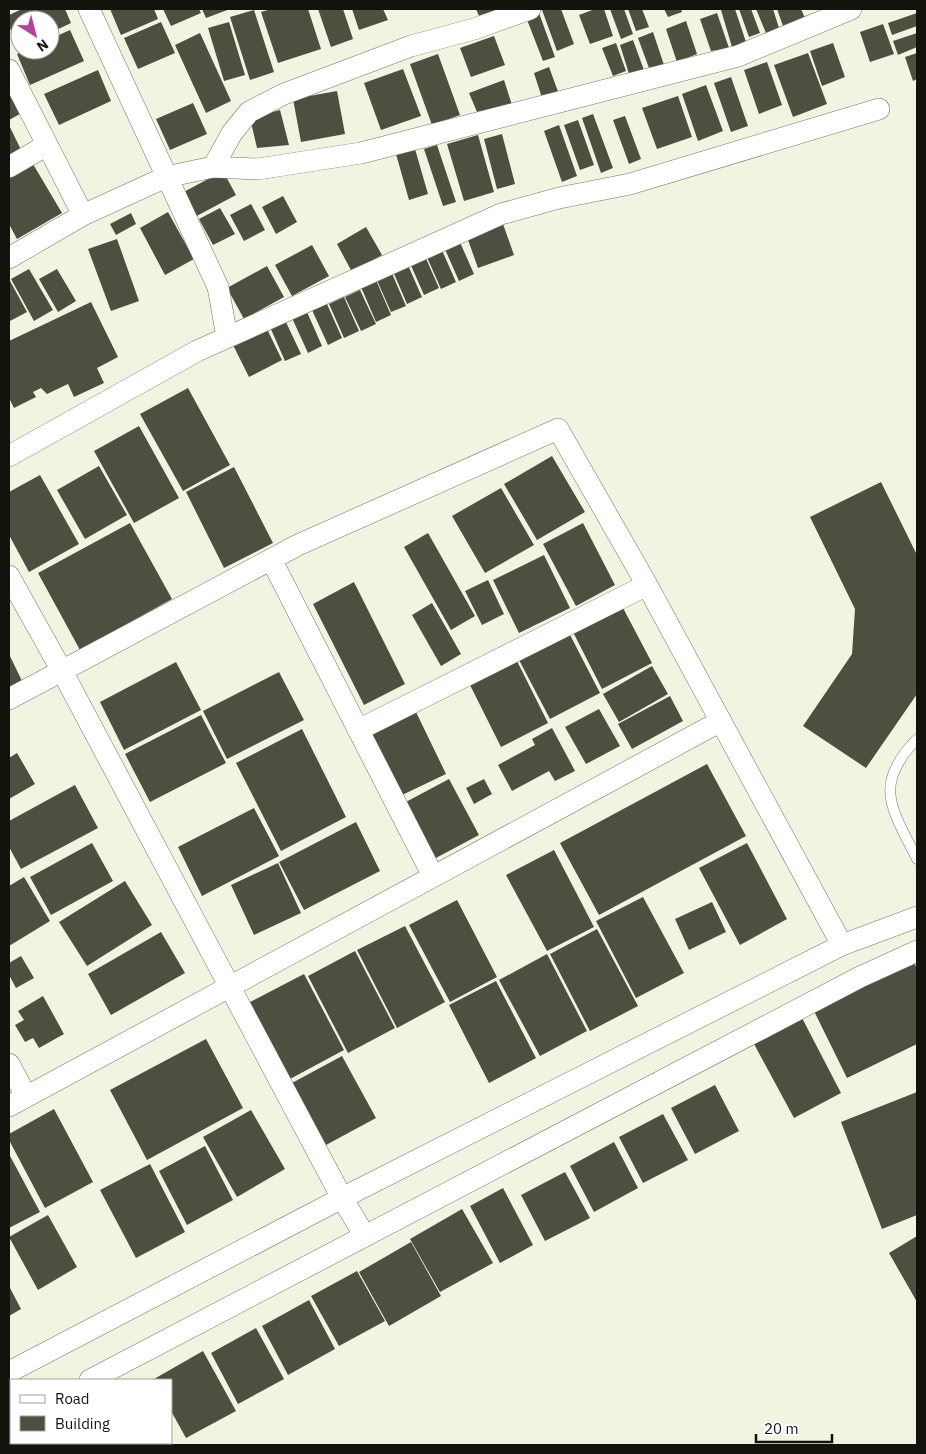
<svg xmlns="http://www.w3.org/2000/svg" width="926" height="1454" font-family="'IBM Plex Sans',sans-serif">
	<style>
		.building { fill: #4f4f41 }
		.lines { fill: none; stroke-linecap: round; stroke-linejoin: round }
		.service-casing { stroke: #767767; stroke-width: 11 }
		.minor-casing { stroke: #767767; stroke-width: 22 }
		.service { stroke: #fff; stroke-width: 10 }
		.minor { stroke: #fff; stroke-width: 21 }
	</style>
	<rect width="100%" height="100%" fill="#f2f3e1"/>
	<path class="building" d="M22,9H65L71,23L50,33V20H20L18,47L9,26V15Z
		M110,9H154L158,19L121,35Z
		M163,9H199L201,13L171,26Z
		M202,9H230L206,18Z
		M271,9H308L321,49L278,63L261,12Z
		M318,9H343L353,39L331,47Z
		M352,9H383L388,20L359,30Z
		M476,9H497L499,15L482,23Z
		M561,9L574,44L557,51L542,10Z
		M595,9H604L613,36L590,44L579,15Z
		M610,9H624L633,34L621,39Z
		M628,9H642L649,27L636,31Z
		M664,9H681L682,12L668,17Z
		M726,9H735L746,42L732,47L721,10Z
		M739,9H751L760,33L749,37Z
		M756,9H773L779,28L766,33Z
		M777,9H801L805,18L783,26Z
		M254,10L274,72L250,80L230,17Z
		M539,13L555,57L543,61L526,17Z
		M717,13L729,48L711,51L700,19Z
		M917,13V26L892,35L888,23Z
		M686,21L697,54L677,62L666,29Z
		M161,22L175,53L138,69L124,38Z
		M229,22L245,75L224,81L208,28Z
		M883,24L894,54L870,62L860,32Z
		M70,30L84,61L30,85L17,54L26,50H50V39Z
		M653,32L664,65L649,68L638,38Z
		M200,33L231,101L206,113L175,45Z
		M917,33V47L898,55L893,41Z
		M494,36L505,65L471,77L460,48Z
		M633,40L645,73L630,77L620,45Z
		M616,43L626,71L613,76L602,48Z
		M833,43L845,77L822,86L810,51Z
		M808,53L827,104L793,117L774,65Z
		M917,53V79L913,81L905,57Z
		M438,54L460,115L432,125L410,64Z
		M767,62L782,105L759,114L744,70Z
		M549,67L560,97L543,101L534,73Z
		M403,69L421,116L381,130L364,83Z
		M98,70L111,101L59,125L44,94Z
		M731,77L748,126L731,132L714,83Z
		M504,80L512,105L477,112L469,93Z
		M706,85L723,131L698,141L682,94Z
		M9,91L20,114L9,120Z
		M337,91L345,134L301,142L293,99Z
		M678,96L692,137L657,149L642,108Z
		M193,103L207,134L170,150L156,119Z
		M280,110L289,145L257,148L250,118Z
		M593,114L613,168L601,173L582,118Z
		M625,116L641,159L629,164L613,120Z
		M578,120L594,165L580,170L564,125Z
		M9,125L22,152L9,159Z
		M559,125L577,176L562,182L544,131Z
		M502,134L515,184L497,189L484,139Z
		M478,135L494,192L464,201L447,144Z
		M437,145L456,202L443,206L424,149Z
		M415,149L428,194L409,200L396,154Z
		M30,159L62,213L17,239L9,224V172Z
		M223,171L236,195L193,218L180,194Z
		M283,196L297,222L276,234L262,207Z
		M251,204L265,230L244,241L230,215Z
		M220,208L235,234L213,245L199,219Z
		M168,212L194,259L165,275L140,228Z
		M131,213L136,224L116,235L110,224Z
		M503,224L514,255L478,268L467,237Z
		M366,227L382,255L352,272L337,244Z
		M117,239L139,301L111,311L88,249Z
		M459,240L474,274L459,281L444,247Z
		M312,245L329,276L292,296L275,265Z
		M441,248L456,282L441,289L426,255Z
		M424,254L439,288L424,295L409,261Z
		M407,263L422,297L407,304L392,269Z
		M267,266L284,297L244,319L227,288Z
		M29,269L53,310L34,321L11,279Z
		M57,269L76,301L58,312L39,279Z
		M391,271L406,306L391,312L376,278Z
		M9,279L27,312L10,321L9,319Z
		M376,280L391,315L376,322L361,287Z
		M360,290L376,324L361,331L345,297Z
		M344,297L359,331L344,338L329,304Z
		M91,302L118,357L97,368L104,383L74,397L68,384L47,394L41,388L33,392L36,397L14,408L9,398V341Z
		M327,304L342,338L328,345L312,310Z
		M307,312L322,346L308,353L292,318Z
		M285,320L301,354L285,361L270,327Z
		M267,329L282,360L249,377L233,345Z
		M188,388L230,465L183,491L140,414Z
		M139,426L179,498L134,523L94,451Z
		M552,456L585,512L537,540L504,484Z
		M99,466L127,515L85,539L57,490Z
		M234,467L273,543L224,568L186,492Z
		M40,475L79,544L29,572L9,535V492Z
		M881,482L917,555V694L866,768L803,726L852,654L855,609L810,517Z
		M501,488L534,545L485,573L452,516Z
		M130,523L172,599L80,650L38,573Z
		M583,523L615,585L576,606L543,544Z
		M428,533L475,616L451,630L404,547Z
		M544,555L570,608L519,633L493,580Z
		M488,580L504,614L482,625L465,591Z
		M354,582L405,684L364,705L313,604Z
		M432,603L461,654L441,666L412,615Z
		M622,606L652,663L602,689L573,632Z
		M568,631L600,693L550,719L518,658Z
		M9,654L22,681L9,687Z
		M517,661L548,723L501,747L470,685Z
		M176,662L201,710L124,750L100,702Z
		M652,666L668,694L619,722L603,694Z
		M279,672L304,720L227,759L203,711Z
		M670,696L683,721L632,749L618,724Z
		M599,709L620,746L586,764L565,727Z
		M416,712L446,774L400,796L371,733Z
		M201,715L226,763L150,802L125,754Z
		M552,728L575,771L555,781L549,771L512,791L498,765L535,745L532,739Z
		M302,729L346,817L281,851L236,763Z
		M17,753L35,784L9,799V758Z
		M707,764L746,836L599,915L560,843Z
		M449,779L479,835L434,859L404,803Z
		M484,779L492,794L474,804L466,788Z
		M75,785L98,828L21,869L9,847V821Z
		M254,808L279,856L202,896L178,847Z
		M356,822L380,871L304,910L279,862Z
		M92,843L113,881L51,915L30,877Z
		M747,843L787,919L740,945L699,868Z
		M554,850L594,927L547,951L506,875Z
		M278,863L301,913L254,935L231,885Z
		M24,877L50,921L9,946V886Z
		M125,881L152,925L87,966L59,922Z
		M643,897L684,973L636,998L596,921Z
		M457,900L497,977L450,1002L409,925Z
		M712,902L726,932L689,950L675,919Z
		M405,926L445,1002L397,1028L357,950Z
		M597,929L638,1006L590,1031L550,954Z
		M161,932L185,973L111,1015L88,974Z
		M355,951L395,1028L348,1053L308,976Z
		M547,954L587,1031L540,1056L499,980Z
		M21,956L34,978L16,988L9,975V963Z
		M914,962L917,969V1044L847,1078L814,1011Z
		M304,974L344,1050L290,1079L250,1002Z
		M496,981L536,1058L489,1083L449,1005Z
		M43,996L64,1034L39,1048L33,1038L25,1042L15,1025L24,1020L18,1011Z
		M801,1016L841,1093L794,1118L753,1042Z
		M206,1039L243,1108L147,1160L110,1090Z
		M342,1056L376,1118L326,1145L292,1083Z
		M715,1085L739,1131L695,1154L671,1108Z
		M917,1092V1215L882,1229L841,1122Z
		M54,1109L93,1182L45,1208L9,1140V1134Z
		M251,1110L285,1169L237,1197L203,1137Z
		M663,1114L688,1160L643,1183L619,1137Z
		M614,1142L638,1188L594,1212L570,1166Z
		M205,1146L233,1200L187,1225L159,1171Z
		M9,1154L40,1212L9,1228Z
		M150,1164L185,1232L136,1258L100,1190Z
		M565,1172L590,1218L545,1241L521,1195Z
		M503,1188L533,1245L500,1263L470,1206Z
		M462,1209L493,1263L440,1292L410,1239Z
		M48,1215L77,1267L38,1290L9,1237Z
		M917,1236V1302L889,1253Z
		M411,1242L441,1296L389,1326L359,1272Z
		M357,1271L385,1321L339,1346L311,1296Z
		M9,1286L21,1309L9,1316Z
		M309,1300L335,1349L288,1375L262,1326Z
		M256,1328L284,1379L238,1404L211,1353Z
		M203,1351L236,1411L186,1438L171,1411V1380L154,1379Z
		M56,1443H120L121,1445H58Z
		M123,1443H163L158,1445H124Z"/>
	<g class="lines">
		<g class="service-casing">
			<path id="service" d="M917,739C872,785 892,809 917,859"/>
		</g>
		<g class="minor-casing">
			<path id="minor" d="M89,9L218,287L227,337
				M9,70L83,215
				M9,167L47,145
				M213,167L232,133L249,112L284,94L411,46L474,29L530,9
				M9,258L83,215L166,177L213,167L258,169L361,153L738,56L851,9
				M9,456L197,351L501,214L559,198L630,184L879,109
				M271,559L433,876
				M9,576L62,671L342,1198L365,1236
				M9,699L298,545L558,429L647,585L842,945
				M358,730L647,585
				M9,1064L26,1096
				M9,1106L721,721
				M9,1372L342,1198L842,945L917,917
				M90,1380L860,977L917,951
				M9,1423L11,1421"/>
		</g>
		<use href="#service" class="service"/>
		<use href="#minor" class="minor"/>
	</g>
	<rect width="926" height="1454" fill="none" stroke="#13130d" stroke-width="20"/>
	<rect x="10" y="1379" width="162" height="65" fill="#ffffff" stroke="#a1a19e"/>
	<rect x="20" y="1395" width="25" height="8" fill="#ffffff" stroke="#a1a19e"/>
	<text x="55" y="1404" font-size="15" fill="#13130d">Road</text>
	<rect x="20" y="1416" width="25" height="15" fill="#4f4f41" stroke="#a1a19e"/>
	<text x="55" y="1429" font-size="15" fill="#13130d">Building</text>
	<g transform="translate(35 35) rotate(144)"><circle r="24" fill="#ffffff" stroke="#a1a19e"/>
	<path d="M0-4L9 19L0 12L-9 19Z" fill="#b043a2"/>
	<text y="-8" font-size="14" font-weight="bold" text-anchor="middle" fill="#13130d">N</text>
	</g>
	<path d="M756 1434v8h76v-8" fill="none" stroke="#13130d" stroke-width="2.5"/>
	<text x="764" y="1434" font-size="15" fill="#13130d" stroke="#ffffff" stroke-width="4" paint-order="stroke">20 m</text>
</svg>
